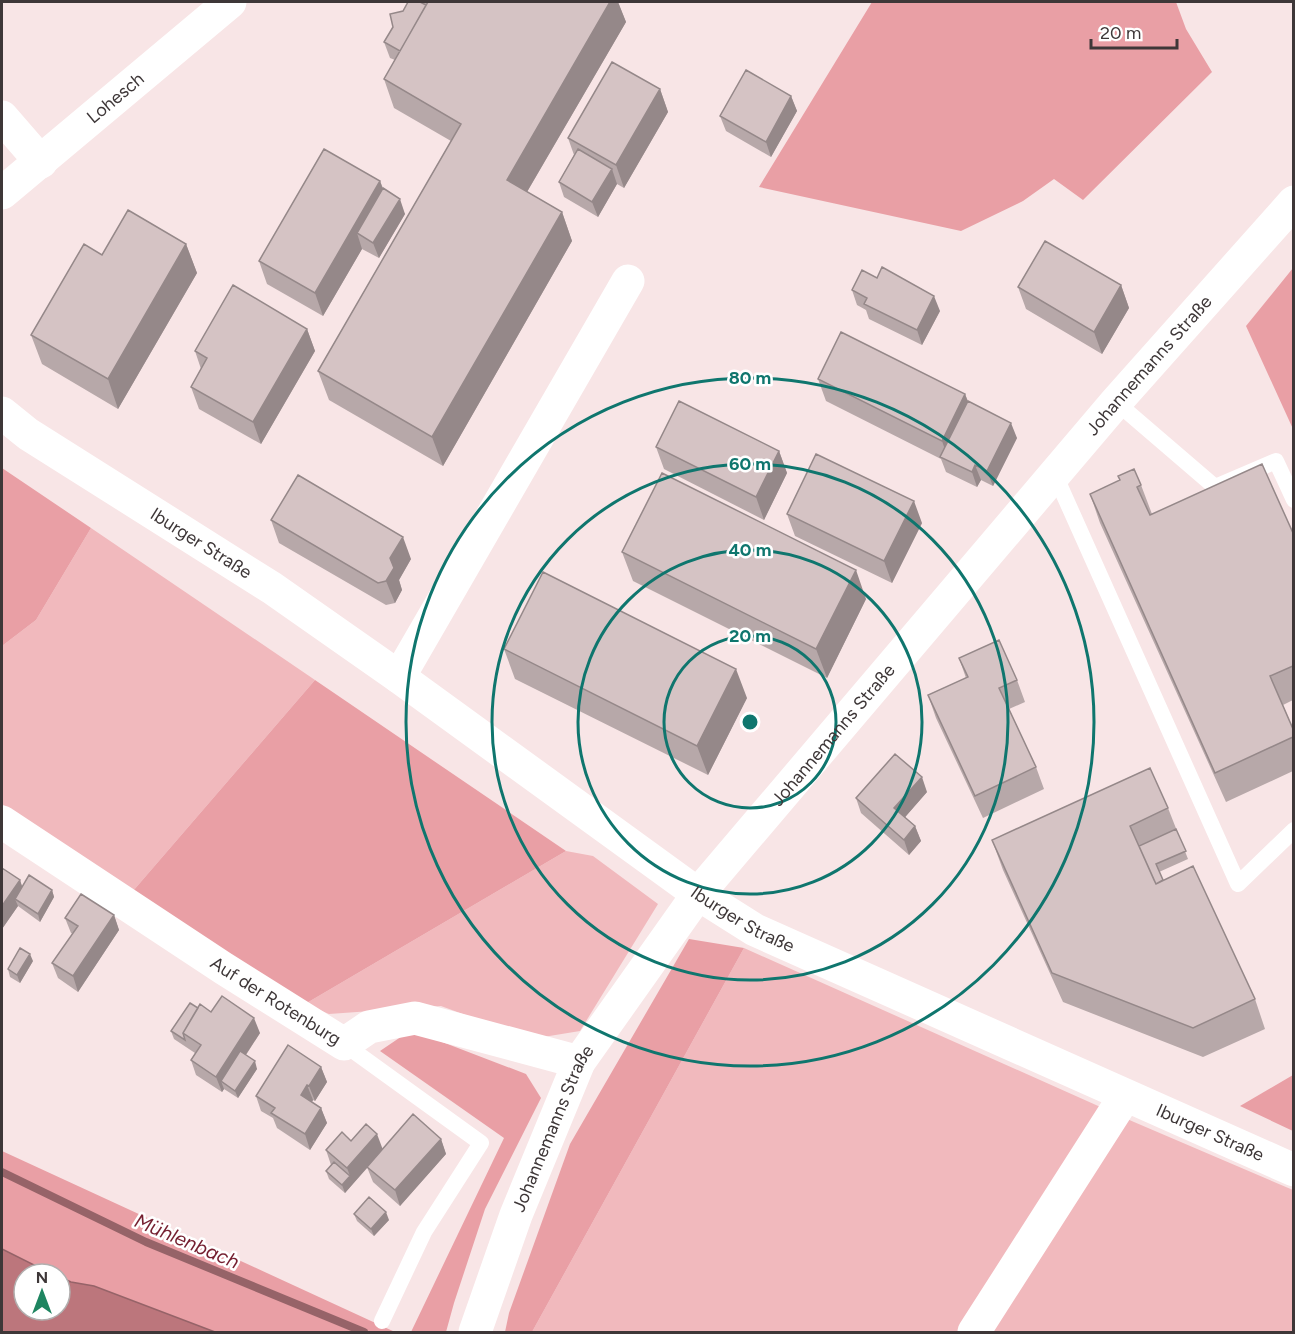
<svg xmlns="http://www.w3.org/2000/svg" width="1295" height="1334" font-family="Figtree,sans-serif">
	<style>
		.green { fill: #f1b9bd }
		.forest { fill: #e99fa5 }
		.water { fill: #bc767c; stroke: #966368; stroke-width: 1.5 }
		.lines { fill: none; stroke-linecap: round; stroke-linejoin: round }
		.stream { stroke: #966368; stroke-width: 8 }
		.lane { stroke: #fff; stroke-width: 16 }
		.street { stroke: #fff; stroke-width: 33 }
		.wall { fill: #b7a8a9 }
		.shaded-wall { fill: #958889 }
		.building { fill: #d5c3c4; stroke: #958889; stroke-width: 1.5 }
		.ring { fill: none; stroke: #0f766e; stroke-width: 3 }
		.labels { text-anchor: middle; dominant-baseline: central; stroke-width: 5; stroke-linejoin: round; paint-order: stroke }
		.street-label { font-size: 18px; fill: #3e3738; stroke: #fff }
		.water-label { font-size: 20px; font-style: italic; fill: #751f30; stroke: #fff }
		.centre { fill: #0f766e; stroke: #fff; stroke-width: 3 }
		.ring-label { font-size: 18px; text-anchor: middle; font-weight: bold; fill: #0f766e; stroke: #fff; stroke-width: 5; stroke-linejoin: round; paint-order: stroke }
	</style>
	<rect width="100%" height="100%" fill="#f8e5e6"/>
	<path class="green" d="M91,528L315,680L133,891L2,804V646L36,620Z
		M566,851L593,856L658,904L580,1031L531,1039L441,1006L329,1014L305,1004Z
		M744,948L1134,1122L1293,1190V1332H532Z"/>
	<path class="forest" d="M872,2H1176L1186,29L1212,72L1083,200L1054,179L1023,201L961,231L759,187Z
		M1293,268H1294L1293,429L1246,326Z
		M2,468L91,528L36,620L2,646Z
		M315,680L566,851L305,1004L133,891Z
		M689,939L744,948L532,1332H505L509,1313L570,1144Z
		M411,1030L526,1074L541,1098L485,1209L454,1303L446,1332H411L504,1138L380,1051Z
		M1293,1075V1131L1240,1106Z
		M2,1151L395,1332H215L94,1286L71,1282L60,1277V1274H51L2,1249Z"/>
	<path class="water" d="M2,1249L52,1274H24V1310H60V1277L71,1282L94,1286L215,1332H2Z"/>
	<g class="lines">
		<path class="stream" d="M2,1172L146,1242L364,1332"/>
		<path class="lane" d="M1116,402L1215,487L1276,461L1294,500
			M1055,475L1238,884L1294,830
			M344,1044L481,1143L424,1232L382,1321"/>
		<g class="street">
			<path d="M2,117L41,162"/>
			<path id="s1" d="M2,193L230,2"/>
			<path id="s2" d="M2,413L28,434L272,588L399,677L698,894L755,930L1294,1170"/>
			<path d="M399,677L628,281"/>
			<path id="s3" d="M2,822L223,968L344,1044L369,1027L415,1018L579,1062"/>
			<path id="s4" d="M475,1332L516,1215L579,1062L698,894L1116,402L1294,202"/>
			<path d="M974,1332L1125,1096"/>
		</g>
	</g>
	<path class="wall" d="M408,2H618L626,22L527,192L562,212L572,241L443,466L329,400L318,371L451,141L394,108L384,79L395,60L390,58L384,42Z
		M660,89L668,112L624,188L617,184L598,217L564,197L559,182L574,155L568,138Z
		M791,96L797,111L771,157L726,131L720,116Z
		M380,181L383,188L405,214L379,258L362,249L323,316L267,284L259,261Z
		M186,244L197,273L118,409L42,364L31,335L102,255Z
		M1121,285L1129,308L1102,354L1026,309L1018,287Z
		M852,290L940,311L922,345L869,319L866,310L857,305Z
		M307,329L315,351L261,444L199,409L191,387L201,369L195,351Z
		M818,379L965,394L968,401L1017,438L993,486L981,480L977,487L946,472L941,459L826,401Z
		M656,447L779,451L787,473L764,520L664,469Z
		M1141,485L1152,514L1149,515L1293,533V700L1283,705L1293,729V771L1226,802L1100,523L1090,494Z
		M787,514L922,523L892,583L795,536Z
		M271,520L411,559L399,580L402,590L395,603L386,605L279,543Z
		M622,552L866,599L827,678L633,581Z
		M504,649L747,698L708,775L515,679Z
		M959,658L1017,680L1025,702L1009,709L1036,767L1044,789L983,818L936,718L928,695L966,678Z
		M927,792L905,817L915,826L921,841L909,855L861,813L856,798Z
		M1168,808L1188,859L1159,872L1163,880L1255,999L1265,1029L1203,1057L1063,1002L1003,870L992,840Z
		M2,868L20,880L22,887L52,890L54,897L40,922L18,906L2,929Z
		M114,915L119,930L78,992L58,978L52,963L73,934L71,933L65,918Z
		M33,961L20,983L10,977L8,969Z
		M198,1008L211,1012L260,1033L246,1055L257,1069L238,1098L224,1089L222,1092L196,1075L191,1060L195,1053L174,1039L171,1031Z
		M321,1067L327,1082L315,1101L313,1100L312,1102L321,1108L327,1123L310,1150L277,1128L273,1118L261,1111L256,1096Z
		M441,1139L446,1154L400,1206L373,1182L367,1167L345,1193L329,1179L326,1171L331,1165L326,1150L351,1141L383,1149Z
		M354,1214L389,1220L374,1236L357,1221Z"/>
	<path class="shaded-wall" d="M610,2H618L626,22L517,209L507,180Z
		M660,89L668,112L624,188L616,165Z
		M791,96L797,111L771,157L766,142Z
		M612,169L617,184L598,217L592,202Z
		M380,181L388,204L357,233L362,249L323,316L315,293Z
		M400,199L405,214L379,258L373,243Z
		M562,212L572,241L443,466L432,437Z
		M186,244L197,273L118,409L108,379Z
		M1121,285L1129,308L1102,354L1094,332Z
		M934,296L940,311L922,345L917,330Z
		M307,329L315,351L261,444L253,422Z
		M965,394L973,416L949,461L942,441Z
		M1011,423L1017,438L993,486L987,471Z
		M779,451L787,473L764,520L756,497Z
		M975,465L981,480L977,487L972,472Z
		M914,501L922,523L892,583L884,561Z
		M403,537L411,559L399,580L402,590L395,603L386,581L390,558Z
		M856,570L866,599L827,678L816,649Z
		M736,669L747,698L708,775L697,746Z
		M922,777L927,792L900,823L894,808Z
		M915,826L921,841L909,855L904,840Z
		M20,880L25,895L15,899L18,906L2,929V906Z
		M52,890L54,897L40,922L38,914Z
		M114,915L119,930L78,992L73,976Z
		M30,954L33,961L20,983L17,975Z
		M254,1018L260,1033L226,1085L221,1081L224,1089L222,1092L216,1077Z
		M255,1061L257,1069L238,1098L235,1091Z
		M321,1067L327,1082L315,1101L309,1086Z
		M307,1085L313,1100L307,1110L301,1095Z
		M321,1108L327,1123L310,1150L305,1134Z
		M377,1134L383,1150L345,1193L342,1185L350,1176L347,1168Z
		M441,1139L446,1154L400,1206L395,1190Z
		M386,1212L389,1220L374,1236L371,1229Z"/>
	<path class="building" d="M408,2H420L426,5L400,51L384,42L393,27L390,14L403,11Z
		M428,2H610L507,180L562,212L432,437L318,371L461,124L384,79Z
		M612,62L660,89L616,165L568,138Z
		M746,70L791,96L766,142L720,116Z
		M324,149L380,181L315,293L259,261Z
		M578,149L612,169L592,202L559,182Z
		M383,188L400,199L373,243L357,233Z
		M128,210L186,244L108,379L31,335L84,244L102,255Z
		M1045,241L1121,285L1094,332L1018,287Z
		M882,267L934,296L917,330L864,304L867,298L852,290L862,270L877,278Z
		M233,285L307,329L253,422L191,387L207,358L195,351Z
		M841,332L965,394L942,441L818,379Z
		M679,401L779,451L756,497L656,447Z
		M968,401L1011,423L987,471L975,465L972,472L940,457Z
		M816,454L914,501L884,561L787,514Z
		M1262,464L1293,533V666L1270,676L1293,729V737L1215,773L1090,494L1120,480L1118,476L1134,469L1141,485L1137,487L1150,515Z
		M662,473L856,570L816,649L622,552Z
		M298,475L403,537L390,558L394,568L386,581L378,583L271,520Z
		M543,572L736,669L697,746L504,649Z
		M999,640L1017,680L999,688L1036,767L975,796L928,695L968,677L959,658Z
		M895,754L922,777L894,808L915,826L904,840L856,798Z
		M1150,768L1168,808L1130,826L1154,880L1156,884L1193,866L1255,999L1193,1028L1052,973L992,840Z
		M1176,829L1186,851L1156,864L1163,880L1156,884L1139,846Z
		M2,868L20,880L2,906Z
		M29,875L52,890L38,914L15,899Z
		M81,894L114,915L73,976L52,963L78,926L65,918Z
		M20,948L30,954L17,975L8,969Z
		M222,996L254,1018L216,1077L191,1060L201,1045L183,1033L200,1004L211,1012Z
		M190,1003L198,1008L183,1033L185,1040L171,1031Z
		M288,1045L321,1067L309,1086L307,1085L301,1095L321,1108L305,1134L271,1113L275,1108L256,1096Z
		M240,1051L255,1061L235,1091L221,1081Z
		M413,1114L441,1139L395,1190L367,1167Z
		M366,1124L377,1134L347,1168L326,1150L342,1132L351,1141Z
		M334,1162L350,1176L342,1185L326,1171Z
		M369,1197L386,1212L371,1229L354,1214Z"/>
	<g class="ring">
		<circle cx="750" cy="722" r="86"/>
		<circle cx="750" cy="722" r="172"/>
		<circle cx="750" cy="722" r="258"/>
		<circle cx="750" cy="722" r="344"/>
	</g>
	<g class="labels">
		<g class="street-label">
			<text stroke="none"><textPath href="#s1" startOffset="148">Lohesch</textPath></text>
			<text stroke="none"><textPath href="#s4" startOffset="1190">Johannemanns Straße</textPath></text>
			<text stroke="none"><textPath href="#s2" startOffset="238">Iburger Straße</textPath></text>
			<text stroke="none"><textPath href="#s4" startOffset="704">Johannemanns Straße</textPath></text>
			<text stroke="none"><textPath href="#s2" startOffset="898">Iburger Straße</textPath></text>
			<text stroke="none"><textPath href="#s3" startOffset="327">Auf der Rotenburg</textPath></text>
			<text stroke="none"><textPath href="#s4" startOffset="218">Johannemanns Straße</textPath></text>
			<text stroke="none"><textPath href="#s2" startOffset="1412">Iburger Straße</textPath></text>
		</g>
		<g class="water-label">
			<text transform="translate(187 1241) rotate(23)">Mühlenbach</text>
		</g>
	</g>
	<circle cx="750" cy="722" r="9" class="centre"/>
	<g class="ring-label">
		<text x="750" y="384">80 m</text>
		<text x="750" y="470">60 m</text>
		<text x="750" y="556">40 m</text>
		<text x="750" y="642">20 m</text>
	</g>
	<rect width="1295" height="1334" fill="none" stroke="#3e3738" stroke-width="6"/>
	<g transform="translate(42 1292)"><circle r="28" fill="#ffffff" stroke="#b2afaf" stroke-width="1.5"/>
	<path d="M0-4.5L10 22L0 15L-10 22Z" fill="#1e8560"/>
	<text y="-9" font-size="16" font-weight="bold" text-anchor="middle" fill="#3e3738">N</text>
	</g>
	<path d="M1091 39v9h86v-9" fill="none" stroke="#3e3738" stroke-width="3"/>
	<text x="1100" y="39" font-size="18" fill="#3e3738" stroke="#ffffff" stroke-width="4.5" paint-order="stroke">20 m</text>
</svg>
